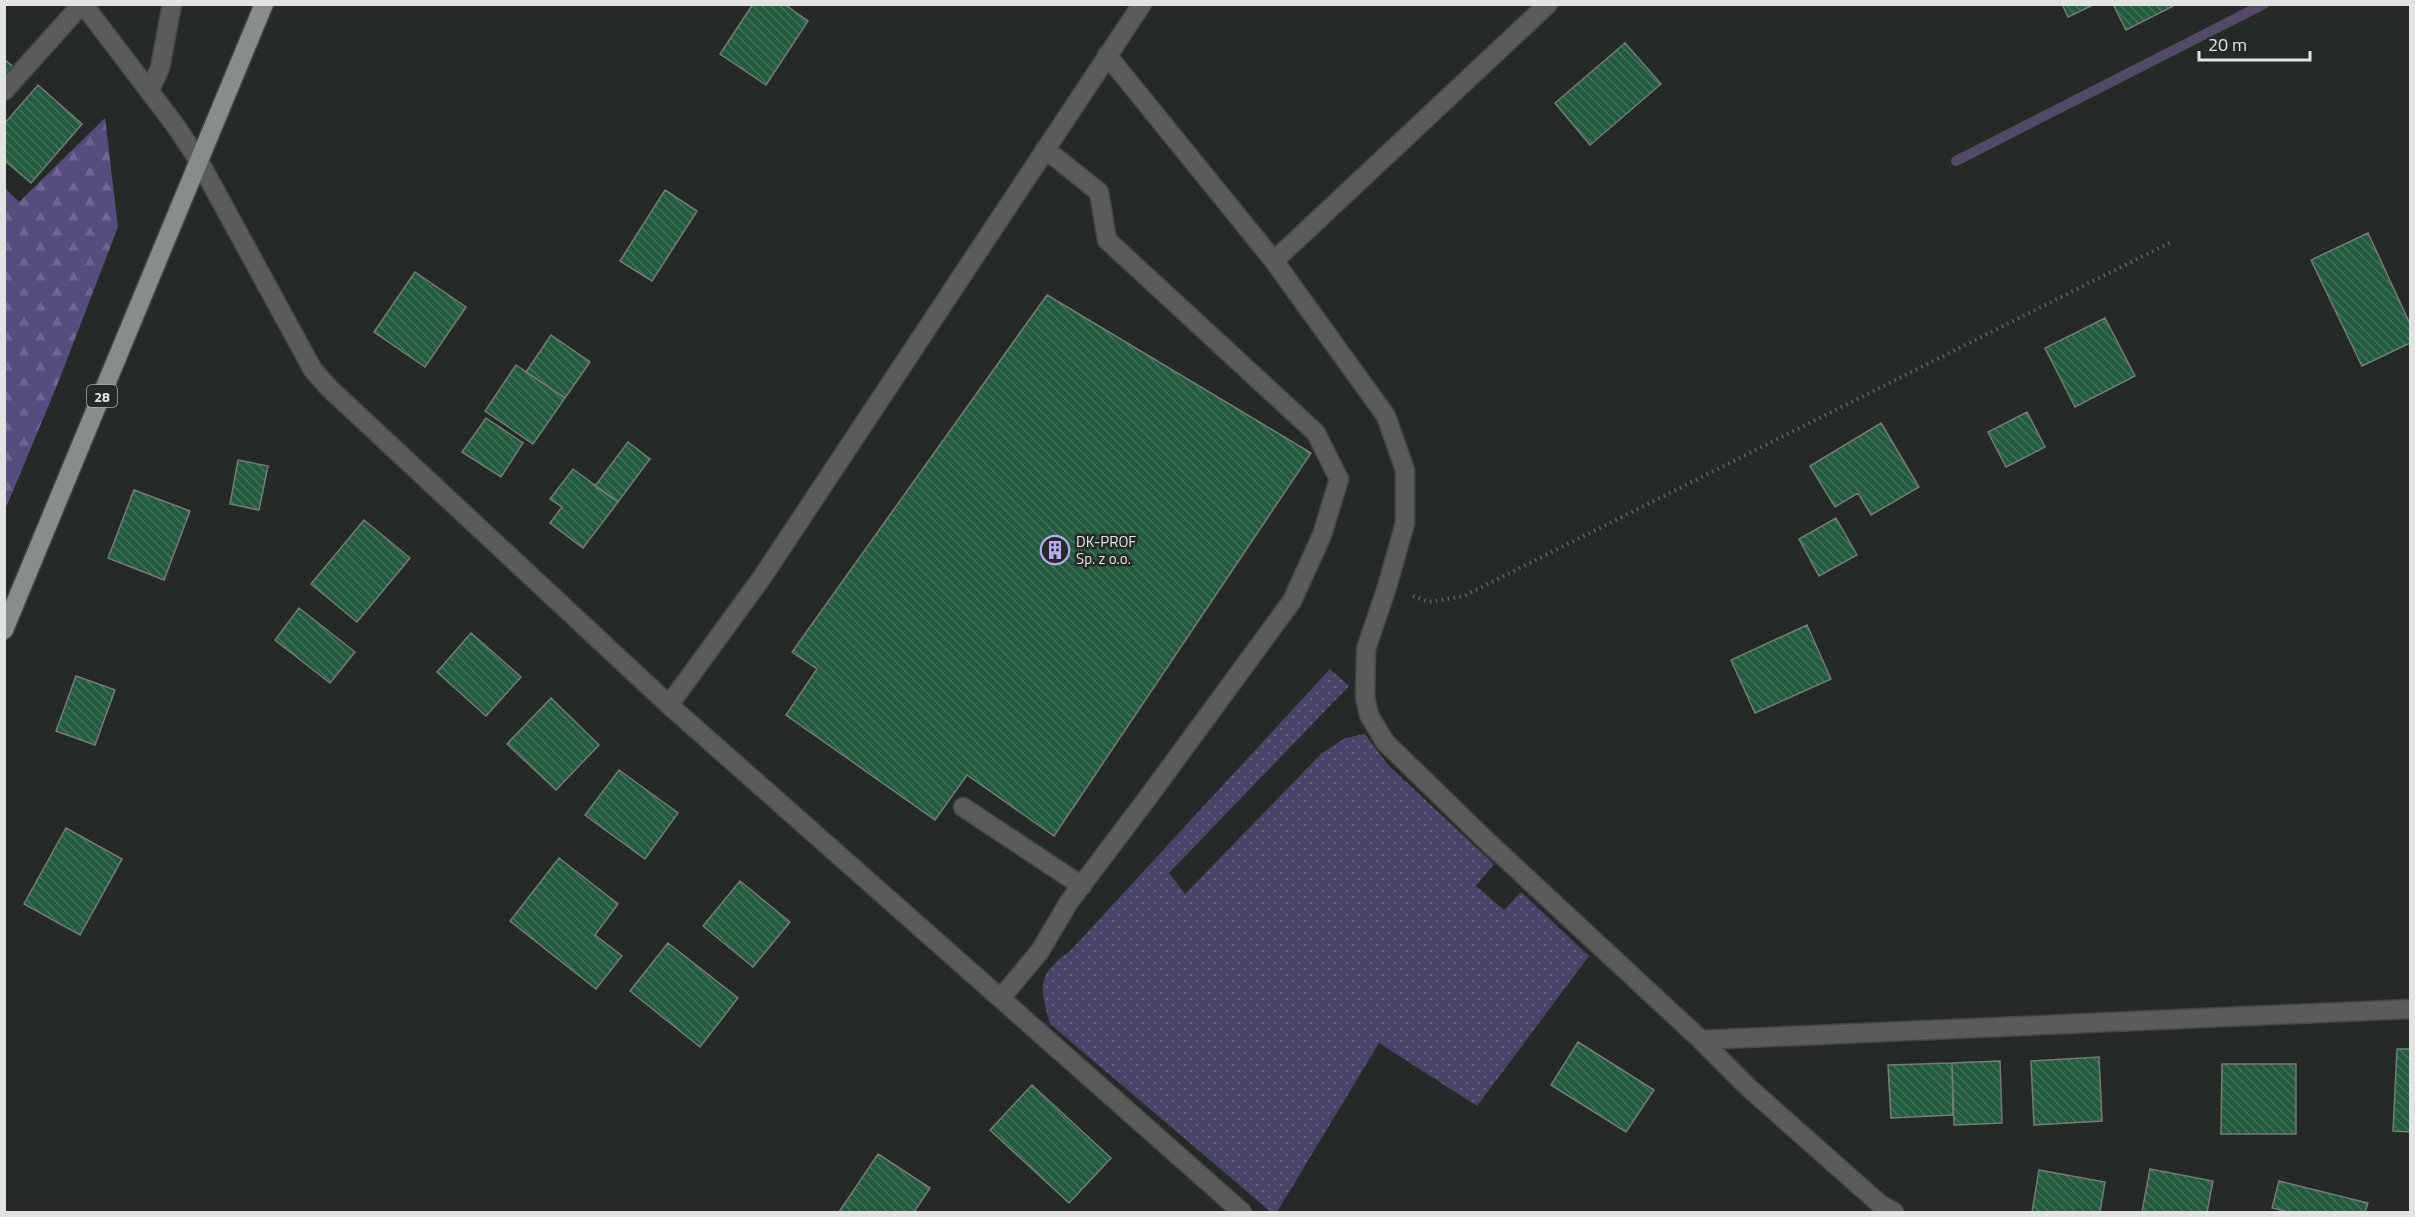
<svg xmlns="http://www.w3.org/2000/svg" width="2415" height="1217" font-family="'Titillium Web',sans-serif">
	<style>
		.grass { fill: url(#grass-dots) }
		.forest { fill: url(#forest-firs) }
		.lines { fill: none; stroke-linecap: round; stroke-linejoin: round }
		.stream { stroke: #524a67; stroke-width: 10 }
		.building { fill: url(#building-back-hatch); stroke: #767b78; stroke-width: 1.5 }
		.minor-casing { stroke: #444845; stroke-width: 21 }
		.major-casing { stroke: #444845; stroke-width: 21 }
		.path { stroke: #616562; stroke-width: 4; stroke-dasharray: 1.5 4.5; stroke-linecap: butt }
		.minor { stroke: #595c5a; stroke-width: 18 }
		.major { stroke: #888d8a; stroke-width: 18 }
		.labels { text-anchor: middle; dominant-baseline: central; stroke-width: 5; stroke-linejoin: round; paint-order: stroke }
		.shield { fill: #262a27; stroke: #a9acaa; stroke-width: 1.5 }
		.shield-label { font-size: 14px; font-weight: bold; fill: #e1e4e2 }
		.poi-label { font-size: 15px; fill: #e1e4e2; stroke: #262a27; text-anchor: start }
	</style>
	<defs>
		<pattern id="grass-dots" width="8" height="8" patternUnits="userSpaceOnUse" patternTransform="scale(1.5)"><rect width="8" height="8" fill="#494467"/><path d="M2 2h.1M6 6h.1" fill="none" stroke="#635f7c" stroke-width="1.8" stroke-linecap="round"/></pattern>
		<pattern id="forest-firs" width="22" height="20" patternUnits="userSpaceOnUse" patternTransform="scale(1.5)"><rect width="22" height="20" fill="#554d7d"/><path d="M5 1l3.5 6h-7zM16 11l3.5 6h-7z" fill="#6d668f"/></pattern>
		<pattern id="building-back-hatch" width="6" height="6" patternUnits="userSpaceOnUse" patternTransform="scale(1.5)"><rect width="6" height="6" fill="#235b3e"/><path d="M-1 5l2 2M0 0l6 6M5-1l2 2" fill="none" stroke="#43725a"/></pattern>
	</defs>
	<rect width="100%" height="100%" fill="#262a27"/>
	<path class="grass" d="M1330,669L1349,686L1169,873L1185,894L1321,754L1345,738L1365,734L1388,765L1494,864L1476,886L1504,910L1521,892L1589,956L1477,1106L1379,1043L1277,1212H1271L1050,1024C1039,985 1037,975 1071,950Z"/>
	<path class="forest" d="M105,118L118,227L58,383L5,510V188L19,202Z"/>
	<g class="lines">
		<path class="stream" d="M1956,161L2264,4"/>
	</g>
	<path class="building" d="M753,4H784L808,21L766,85L720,54Z
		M2062,4H2095L2068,17Z
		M2113,4H2177L2126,30Z
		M1625,43L1661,84L1590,145L1555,103Z
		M4,59L17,70L4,85Z
		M38,85L82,124L31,183L4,160V124Z
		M665,190L697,211L652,281L620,261Z
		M2368,233L2410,324V343L2362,366L2311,260Z
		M415,272L466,307L425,367L374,332Z
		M1047,295L1311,453L1054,836L967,775L935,820L786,715L817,669L792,652Z
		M2105,318L2135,376L2075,407L2045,348Z
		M551,335L590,362L565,398L526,372Z
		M516,365L565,398L533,444L485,411Z
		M2027,412L2045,447L2006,467L1988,432Z
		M486,418L523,443L501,477L462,452Z
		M1881,423L1919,487L1871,515L1858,493L1835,507L1810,466Z
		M628,442L650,459L618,502L595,486Z
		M238,460L268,466L259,510L230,504Z
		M573,469L618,502L583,548L550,523L562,507L550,499Z
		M134,490L190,511L164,580L108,558Z
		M1836,518L1857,555L1819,576L1799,539Z
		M364,520L410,558L357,622L311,584Z
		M299,608L355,652L330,683L275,640Z
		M1807,625L1831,679L1755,713L1731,660Z
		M471,633L521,677L486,716L437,672Z
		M76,676L115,690L95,745L56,731Z
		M551,698L599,745L556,790L507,744Z
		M619,770L678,813L645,859L585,815Z
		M66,828L122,859L80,935L24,904Z
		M559,858L618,904L595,935L622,956L596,989L510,921Z
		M740,881L790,922L753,967L703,926Z
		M668,943L738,998L700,1047L630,991Z
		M1578,1042L1654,1090L1626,1132L1551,1085Z
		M2397,1049H2410V1132L2393,1131Z
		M2099,1057L2102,1121L2034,1125L2031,1061Z
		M2000,1061L2002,1123L1954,1125L1952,1063Z
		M1952,1063L1953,1115L1891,1118L1888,1065Z
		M2222,1064H2296V1134H2221Z
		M1032,1085L1111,1158L1069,1203L990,1130Z
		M878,1154L930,1188L914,1212H839Z
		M2150,1169L2213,1181L2207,1212H2142Z
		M2039,1170L2105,1182L2100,1212H2032Z
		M2279,1181L2368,1203L2365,1212H2289L2272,1208Z"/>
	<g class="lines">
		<g class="minor-casing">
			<path id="minor" d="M83,4L175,125L199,161L313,370L329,388L669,705L1242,1212
				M1107,55L1274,261L1386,416L1405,470V523L1387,587L1366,649L1365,697L1369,715L1385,742L1490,844L1701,1040L1749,1088L1881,1205L1894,1212
				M4,91L82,4
				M149,91L160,68L172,4
				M1274,261L1548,4
				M669,705L763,576L1142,4
				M963,807L1082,886
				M1001,998L1040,951L1069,902L1149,796L1292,601L1322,535L1339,479L1316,433L1107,240L1099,192L1045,149
				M1701,1040L2410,1009"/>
		</g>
		<g class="major-casing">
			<path id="major" d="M4,630L264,4"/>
		</g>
		<path class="path" d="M1413,596L1429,602L1464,596L2173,241"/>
		<use href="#minor" class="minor"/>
		<use href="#major" class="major"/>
	</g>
	<defs>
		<g id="building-ring" transform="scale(1.5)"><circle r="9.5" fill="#262a27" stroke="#b7abf8" stroke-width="1.5"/><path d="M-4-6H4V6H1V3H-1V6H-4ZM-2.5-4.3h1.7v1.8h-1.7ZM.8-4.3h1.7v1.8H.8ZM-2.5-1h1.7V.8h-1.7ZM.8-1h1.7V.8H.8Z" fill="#b7abf8"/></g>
	</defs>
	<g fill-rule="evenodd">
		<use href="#building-ring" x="1055" y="550"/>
	</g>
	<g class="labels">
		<rect class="shield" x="87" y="385" width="30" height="22" rx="4.5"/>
		<g class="shield-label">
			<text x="102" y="396">28</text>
		</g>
		<g class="poi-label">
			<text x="1076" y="541">DK-PROF<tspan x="1076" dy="17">Sp. z o.o.</tspan></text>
		</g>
	</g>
	<rect width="2415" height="1217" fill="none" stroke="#e1e4e2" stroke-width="12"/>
	<path d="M2199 51v9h111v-9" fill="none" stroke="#e1e4e2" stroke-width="3"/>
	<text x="2208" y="51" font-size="18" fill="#e1e4e2" stroke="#262a27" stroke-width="4.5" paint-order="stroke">20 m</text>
</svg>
